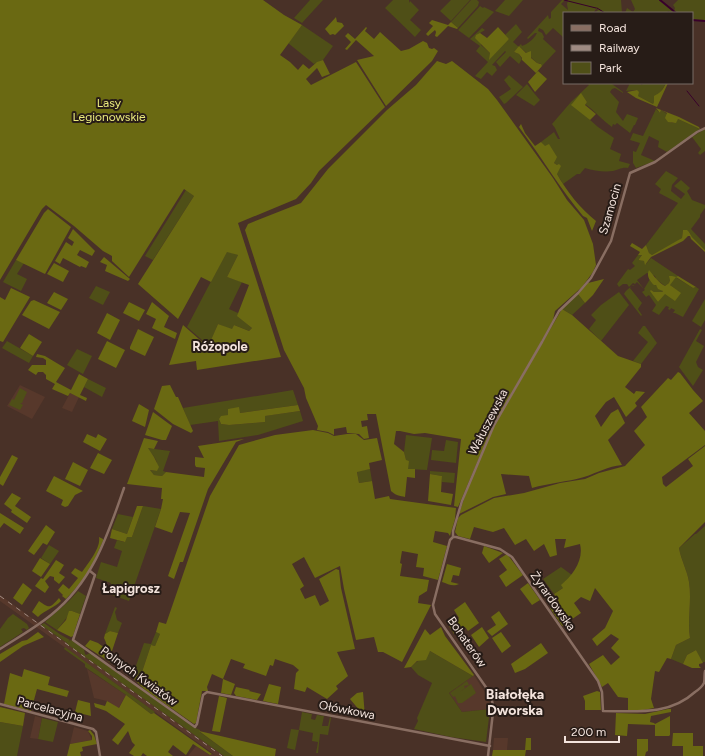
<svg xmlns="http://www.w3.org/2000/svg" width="705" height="756" font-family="Figtree,sans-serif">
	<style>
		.built { fill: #57382b }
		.green { fill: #4f4f17; fill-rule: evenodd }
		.forest { fill: #6a6912 }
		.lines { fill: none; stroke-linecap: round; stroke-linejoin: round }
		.stream { stroke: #38002b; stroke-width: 1 }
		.canal { stroke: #38002b; stroke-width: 2 }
		.minor { stroke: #896e62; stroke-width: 2.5 }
		.rail { stroke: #9f8b82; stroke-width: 1; stroke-dasharray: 5 5; stroke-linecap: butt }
		.labels { text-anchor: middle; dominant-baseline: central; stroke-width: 4; stroke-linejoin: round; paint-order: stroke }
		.park-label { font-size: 12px; fill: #eaea7d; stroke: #271c17 }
		.street-label { font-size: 12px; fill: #f3e3dc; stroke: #271c17 }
		.neighbourhood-label { font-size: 13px; font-weight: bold; fill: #f3e3dc; stroke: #271c17 }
		.quarter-label { font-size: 14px; font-weight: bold; fill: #f3e3dc; stroke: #271c17 }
	</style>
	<rect width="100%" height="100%" fill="#493127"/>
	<path class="built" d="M20,385L45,397L32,419L7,406Z
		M70,393L79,397L72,412L62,408Z
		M0,595L224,756H188L196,746L210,755L212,754L215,755L0,601Z
		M87,669L126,695L118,709L107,701L94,698Z
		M474,675L486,694L489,703L490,709L462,712L449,693Z
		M35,716L42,718L38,739L30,738Z
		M74,727L88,731L92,740L70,744Z
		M494,738H508L507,750H493Z"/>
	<path class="green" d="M310,0H323L302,23L294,18Z
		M393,0H409V3L410,1L419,10L410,20L421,30L415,37L385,8Z
		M451,0H470L451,21L440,11Z
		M471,0H477L479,2L478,6L458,28L451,22Z
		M505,0H523L509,16L495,11Z
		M562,0H565L561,4L568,10L567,4L568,0H621L622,13H595L598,10L597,8L593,13H564V35L563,37L553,28L546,35L543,30L539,28L538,31L542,33L544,37L543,39L556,51L542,66L540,63H537L519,46L521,44L522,46C528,44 534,39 537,33H535L528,39L527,38L548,15L549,19L551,18V12Z
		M631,0H661L674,11L675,8L673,5L678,0H705V21H693L692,24V13H672L668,11L667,13H625L627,8L633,12L635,9Z
		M480,6L483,8L484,7L494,12L469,38L458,30Z
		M516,24L522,32L513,42L519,47L514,52L519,54L522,59L519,64L510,56L500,67L496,62L506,52L505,51L492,65L495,66L497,70L492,76L487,72L481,79L475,76L488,62L476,51L480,46L470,39L482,28L485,30L480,33L481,45L490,53L509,39L505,35Z
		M302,25L333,46L323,60L314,64L288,43Z
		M509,75L523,87L506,103L504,104L499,97L511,89L504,80Z
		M587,83H612V84L623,92V93L615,88L612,89L610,92L619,102L616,112L623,121L627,114L638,118L635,125H634L630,133L617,123L615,125L613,124L612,127C602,120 595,111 585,104L587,102L581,94L572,104L598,127L614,138L610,149L621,154L619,161L630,164L628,168C621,167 619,170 613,171C604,172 594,171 585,168L580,174H577L563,184L557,174V165L554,163L555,160L541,142L554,132L558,139H560L555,128L552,124L571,102L589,85Z
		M630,83H639L642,85L643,83H666C662,91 657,96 653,104L638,96L637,90L626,91Z
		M527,84L534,93L540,100L534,106L516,95Z
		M656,109L660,113L661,110L667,114V116L670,122L673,123L678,119L700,129L667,152L658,147L659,141L649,136L641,155L655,161L636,168L633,163V151L636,152L640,143L630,140L633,133L643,136Z
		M705,129V151L700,155L698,153L701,149L692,137Z
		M666,171L678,178L672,185L671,191L681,199L685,194L674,186L681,180L690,188L687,191L692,200L705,205V208L700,215V217L691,229L705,244V250L692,237L689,232L683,230L682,238L678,241L652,255L649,253L646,245L678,203L659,193L661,189L655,184Z
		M186,190L194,196L153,260L145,256Z
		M227,251L238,255L227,277L242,282L229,309L238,313V316L252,328L249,331L234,325L232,330L218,324L209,346L187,327Z
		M641,254L642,255L639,259L644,261L646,264L651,258L678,276L677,278L693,288L696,287L699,289L683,317L675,313H673L675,310L671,308L670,310L668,309L669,307L666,306L659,315L652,311L656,305L649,295L646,297L642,292L645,290L637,282L635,284L633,283L629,287L627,284H623L619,287L617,284L628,269L630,270L635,266L632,263L638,255ZM647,273L655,276L656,279L665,286L669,283L670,280V285L680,293H665L658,302L651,290L654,292H662L663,290L651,282L650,279L644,289L637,280Z
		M16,260L24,263L17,274L27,279L21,291L3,282Z
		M633,285L630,288L642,303L638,309L642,315L641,316L624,294C626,290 631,286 635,285Z
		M96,286L110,292L103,305L89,298Z
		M619,292L629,305L601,341L589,329L596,320L591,315L601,305Z
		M578,294L585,303L572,315L562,309Z
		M705,299V320L701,327L692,321Z
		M643,326H645L657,343L641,364L633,361L648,342L638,333Z
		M700,329L702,330L696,341L704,346L696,362L698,367L703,370L693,386L679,367Z
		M7,341L33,356L29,363L2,348Z
		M77,349L92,356L83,374L67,365Z
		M88,379L106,388L102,397L84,387Z
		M20,388L27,392L22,403H20L23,405L20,410L9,405L12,399L14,400Z
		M293,390L298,405L240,413L228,409V415L219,419L221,424L229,425L265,422L264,416L300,411L303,421L258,435L219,441L218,421L190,425L183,408Z
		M406,435L432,438L427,470L408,469L404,452Z
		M446,440L458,442L456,463L431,460L432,450L444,451Z
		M147,448L170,451L163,471L166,472L162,476L154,475L150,470L157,471C159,461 153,455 147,448Z
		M370,469L372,481L359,483L357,471Z
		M430,471L455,473L454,483L442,482V476L430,474Z
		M143,506L161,509L129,601L112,595L114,590L109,588L111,583L96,578L101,562L117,567L122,551L114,548L117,540L124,542L126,537H132Z
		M118,514L133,517L127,534L112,529Z
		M705,526V662H702L696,650L687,655L683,664L671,659L676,645L690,638C687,619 692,600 689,582C687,570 681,560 679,548L695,534H696Z
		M49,545L59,551L50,564L41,558Z
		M561,567L572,575L563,588L554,594L543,579Z
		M78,591L86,596L80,614L72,611L57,630L45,622L69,601Z
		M115,607L117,608L115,612L117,620L122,623L118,633L110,631L105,634Z
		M13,614L27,624L29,628L27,630L24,628L21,629L23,632L0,647V629L8,618Z
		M44,623L61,635L70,640L68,642L71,640L84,649L85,654L86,655L90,653L193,727L200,730V732L233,756H224L84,656L67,644L68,643H67L41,625Z
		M156,632L160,634L155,646L151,645L142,672L133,678L132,677L144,643L151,644Z
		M65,647L155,712L154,713L151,714L126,695L85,667V664L64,649Z
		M430,651L473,676L449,693L462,712L490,709L486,742L451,737L414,729L418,721L417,718L432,683L418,675L411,667C417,661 424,657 430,651Z
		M467,681L469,685L464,686L465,688L460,692L471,684L476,693L462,703H458L455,696L453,697L450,693Z
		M302,712L312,714L311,719L315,720L317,715L324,716L322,726H328L330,717L331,718L328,735L320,734L318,753H316L318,742L312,741L313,733L299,730L295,750L287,748L291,729L299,730Z
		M42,718L58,722L53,742L38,739Z
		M0,722L23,726L17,756H0Z"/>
	<path class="forest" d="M0,0H263L284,15L302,25L280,55L290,62L298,70L303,64L309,69L317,62L323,60L330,74L322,77L317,68L306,79L311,85L356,62L385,107L319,171L311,183L296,199L238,223L281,357L197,370L196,361L169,365L183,325L208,347L218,324L232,329L234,325L249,331L252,328L237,316L249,285L227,277L238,255L227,252L211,282L201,277L178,319L138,284L194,196L184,189L129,277L112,261V256L103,251L74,226L46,205L42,209L0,280Z
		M336,17L337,22L342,23L344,26L335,35L333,34L330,35L325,29Z
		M432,20L448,25L451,22L458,28L457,29L448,26L437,37L435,36L436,32L435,30L428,36L426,34L433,26L429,23Z
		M366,27L367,28L363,34L365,31L374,39L380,32L401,51L409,49L423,41L427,43L429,48L432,49L434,48L438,51L432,61L386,106L357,60L374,56L356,40L347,50L345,49L351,42L345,36L348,33L355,39Z
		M498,27L509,39L489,60L490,53L475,38L476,35L480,33L487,38Z
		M519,46L526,53L531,51V58L537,63L541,64L542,66L536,73L522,60V58L519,54L514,52Z
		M437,61L446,64L452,61L488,89L497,100L553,178L567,200L584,220L593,244L596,265L593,272L582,287L555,311L553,320L535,353L494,423L458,507L454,506L461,439L425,433L414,434L400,431H396L394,444L404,452L406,460L409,461L408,469H415V478L407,477L405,497C400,496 395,495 391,491L376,414H367L368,420L361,421L362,427L367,426L369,438L364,439L359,434L347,433L346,427L334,429V435L328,432L317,430L318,426L306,398L304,388L284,350L245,230L248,224L301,203L328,169L387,110L416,85Z
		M538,71L547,79L535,92L528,82Z
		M666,83H668L657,107L636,98L627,92L637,90L639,92L638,96L653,104L654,102V96C660,93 663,90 666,83Z
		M581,93L587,102L585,105L596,114L590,120L571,105Z
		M656,108L679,117L699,127L700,129L678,119L676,123L668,122L665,118L667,113L661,110L660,113Z
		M521,124L525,133L535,146L541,142L545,146L549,144L557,157L554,163L557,165L559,164L561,166L557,174C567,192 580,208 596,221L592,231L587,218L583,216C561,190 544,161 524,134L519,127Z
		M48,209L71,227L45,274L16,260L44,213Z
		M73,229L95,251L92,256L80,250L77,255L89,262L86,268L81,266L80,267L63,258L60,264L55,261L66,242L72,246L74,242L68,238Z
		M683,230H687L689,232L692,237L705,250V252L691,239L690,236H688L683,241L651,257L645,265L644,261L639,260V259L642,255H638L640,252L630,246L632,243L642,249L646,245L649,253L652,255L682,238Z
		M104,257L130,279L128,281L105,271L107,265L100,262Z
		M54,263L69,271L63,282L47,274Z
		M649,270C654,276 658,282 665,286L669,283L670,280L669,276H672L676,277L678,276L696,287L693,288L676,277L670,285L681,293L675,301L665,294L658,302L650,291L651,290L654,292H662L663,291L658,289L656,285H654C650,281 646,276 649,270Z
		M604,279L593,295L585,303L578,294L588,283Z
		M11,288L30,297L3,342L0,341V297L5,300Z
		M54,292L68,299L61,310L47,303Z
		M34,300L60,312L49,329L22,315L31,301Z
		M129,302L145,310L139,321L123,313Z
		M152,302L169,316L164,327L177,333L175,339L152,328L156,319L146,314Z
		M562,309L572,315L618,356L641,364V367L625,387L634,394L636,391L645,392L635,403L637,406L626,417L614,397L606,402L595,416L601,427L611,413L618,409L625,423L608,440L622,465C608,466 597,473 584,477C567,482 549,483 532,488L529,476L501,474L506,494L493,497L459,514L471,478L494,426Z
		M107,313L120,320L110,340L97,333Z
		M138,329L154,337L145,356L130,349V347Z
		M29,334L42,342L33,356L20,348Z
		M107,341L125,350L116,368L98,359Z
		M37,354L45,356L65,368L56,382L71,390L79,374L88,379L80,395L87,398L86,401L70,393L68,396L52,389L55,384L46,379V375L43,372H38L36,375L28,370L32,365H46V360L43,358L36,357Z
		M678,372L680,373L693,390L703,401L689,413L705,431V445L662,477L663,484L666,487L693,466L688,459L705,446V522L679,548C681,560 687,570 689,582C692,601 687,620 690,638L676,645L671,659L667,658L659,672L655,671L651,699L654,708L643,710H628V698L618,697L608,683L602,687L589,664L603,655L611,665L620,657L611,648L619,639L611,634L597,646L592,639L605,628L613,611L595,588L590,601L581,597L574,603L581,613L562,626L550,608L559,602L554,594L563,588L561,585C573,575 584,560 580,544L564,548L566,539H555L557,555L550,557L544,544L534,551L526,539L515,545L504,528L493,532L474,527L470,539L458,536L455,532L458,518L461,515L494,498L524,493L560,483L585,479L599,473L625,466L645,445L634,431L647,417L641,407L668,378L671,380Z
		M170,385L176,397H178L193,431L191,433L173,424L154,409L162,386Z
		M139,404L149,410L145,427L132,421Z
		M298,405L300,411L265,416V422L229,425L221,424L219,419L221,416L228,415V409L239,407L240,413Z
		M153,412L172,426L166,440H162L145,435Z
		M313,430L328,433L334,436L347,434H356L364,440L377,438L382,460L369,463L370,469L357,472L359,483L372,481L375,499L389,496L390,499L456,508L455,519L450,536L448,533L435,531L433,542L447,546L438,580L423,576L424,568L416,567L418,554L402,551L400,563L402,564L400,576L429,580L427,591L419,596L418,603L431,605L402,662L383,652H378L374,637L356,640L344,589L340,566L315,578L304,557L292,564L304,586L300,589L305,599L315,595L320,606L329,601L319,579L336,569L339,570L341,588L355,649L337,652L348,676L336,686L338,689L327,699L307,687L305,692L294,689L296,673L299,670L293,665L275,659L273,666L270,665L266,676L243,668L245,664L231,659L223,679L235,684L231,695L221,693L223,679L212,674L207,687L208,691H202L196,723L194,724L144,689L133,678L142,672L151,645L155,646L160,634L156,632L159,622L166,624L210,496L239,445L275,435Z
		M87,434L96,438L98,434L107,439L100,451L83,442Z
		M144,438L158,441L154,449L148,448L154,457L159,467L157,471L150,470L154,475L162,476L166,472L204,477L205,468L196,467L195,465V457L204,458L198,446L244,439L236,442L208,489L183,562H180L174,579L168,576L190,513L180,512L172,533L155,527L161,509L163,499H161L162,488L127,484Z
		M98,453L112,460L104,474L90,468Z
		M12,455L18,458L3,486L0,484V477Z
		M73,462L88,470L80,486L65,479Z
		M430,474L442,476L441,492L453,494L451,505L428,501Z
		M54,476L83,491L75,495L68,506L65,507L61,505L63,500L46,491Z
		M12,493L21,498L15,506L31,517L27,523L11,512L12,510L4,504Z
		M137,506H143L132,537H127L125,542L110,538L112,529L127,534Z
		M0,513L24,528L20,534L4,523L0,528Z
		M46,525L55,532L47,545L43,543L34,555L28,551Z
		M99,537L103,539V541C100,548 97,554 94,561C88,575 76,588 66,599L62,596L63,595L58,590L63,584L69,589L78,578L71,573L75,568L82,572C88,563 101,548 99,537Z
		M484,546L503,553L489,563L482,553Z
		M507,554L523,575L506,587L499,576L507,570L499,559Z
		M40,558L50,564L41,577L32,571Z
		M56,560L64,565L59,573L65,577L59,584L54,580V577L50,576L45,581L49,587L45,593L35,586L41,578L43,579Z
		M447,564L461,568L459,576L453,575L451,582L459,584C453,587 448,584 442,582Z
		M23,583L32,590L22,605L13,598Z
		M528,583L540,600L532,605L520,589Z
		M59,598L61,601C54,608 45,610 38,617L32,612L39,601C50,609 50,608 59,598Z
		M465,602L479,623L468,631L465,627L454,634L449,626L459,618L454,610Z
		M69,611H72L80,614L73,636L71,637L57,630L66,620Z
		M499,611L508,624L492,636L487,631L496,625L491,617Z
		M441,627L445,636L474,675L473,676L430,651L426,660L417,661L411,667L404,668L425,629L430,635Z
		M482,627L489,638L479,647L471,635Z
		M110,631L118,633L112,651C106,649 107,643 104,638L105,634Z
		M38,632L44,637L23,646L0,662V654L22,641L27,640Z
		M501,632L511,646L502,653L492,638Z
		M90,640L98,643L117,657V658L113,664L85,646Z
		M541,643L548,653L525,669L515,673L511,664Z
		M696,650L703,663L699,664V666L701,668H692L683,664L687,655Z
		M24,669L50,677L48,685L69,691L67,697L37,689L31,711L4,704L10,673L22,677Z
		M269,684L281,687L278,704L263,701Z
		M236,687L250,690L249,691L261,694L257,700L236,696L234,693Z
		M597,691L600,692L601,710H585V701L583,696Z
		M363,692L365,717L350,699L357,693Z
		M126,695L151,714L154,713L212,754L210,755L193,744L186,755L173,745L168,752L173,756H147L143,753L141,756H134L129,753L135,745L132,742L128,731L118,745L112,740L125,724L106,711L95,707L94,703L105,706L107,701L119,708Z
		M219,696L227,698L220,732L212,731Z
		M78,700L90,703L91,716L75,712Z
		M0,707L25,713L23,726L0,722Z
		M668,709H671V712L651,716L650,722L654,723L655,724L670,716V735L669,736H655V725L628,724L627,736L615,735L616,713L645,714Z
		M90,730L94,735L97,744L82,747L83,751L80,752L81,756H67L70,744L92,740V736L88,731Z
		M199,731L276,749L275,756H233Z
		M673,733H693V746H703V756H683V746H672Z
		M526,738H531V750H526L525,756H492L493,750H525Z
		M637,739H648V751L646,752L645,756H637Z"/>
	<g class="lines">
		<path class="stream" d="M564,0L596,8
			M597,8L605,13
			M687,91L699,106"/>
		<path class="canal" d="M660,0L676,13
			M692,20L705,21"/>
		<path class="minor" d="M453,537H456L500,549L512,557L598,681L602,692L603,711C635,711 669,716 695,692C698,690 702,687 704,683C705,679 704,675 705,671
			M90,571L95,575L73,640L195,727L197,724L203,695L207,692L490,746
			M0,649C17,638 35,628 51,615C93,581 107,537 124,488
			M0,704L93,729L96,732L100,756
			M488,756L493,712V705L490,693L435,614L433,605L450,540L453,537V531L462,501L494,425L542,342L559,311L578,293L591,278L611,241L630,173L655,162L697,132L705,128"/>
		<path class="rail" d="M0,596L222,756"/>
	</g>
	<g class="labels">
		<g class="park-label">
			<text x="109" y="103">Lasy<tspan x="109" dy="14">Legionowskie</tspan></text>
		</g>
		<g class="street-label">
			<text transform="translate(610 209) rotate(-74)">Szamocin</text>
			<text transform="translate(488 422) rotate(-63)">Wałuszewska</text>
			<text transform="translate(553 601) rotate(55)">Żyrardowska</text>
			<text transform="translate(467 642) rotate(55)">Bohaterów</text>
			<text transform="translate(139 676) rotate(36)">Polnych Kwiatów</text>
			<text transform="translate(50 709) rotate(15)">Parcelacyjna</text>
			<text transform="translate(347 710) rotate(11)">Ołówkowa</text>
		</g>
		<g class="neighbourhood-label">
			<text x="220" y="346">Różopole</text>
			<text x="131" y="588">Łapigrosz</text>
		</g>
		<g class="quarter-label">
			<text x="515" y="694">Białołęka<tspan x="515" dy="16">Dworska</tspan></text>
		</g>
	</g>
	<rect x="563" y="12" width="130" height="72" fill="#271c17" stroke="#796c66"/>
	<rect x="571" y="25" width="20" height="6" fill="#896e62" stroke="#796c66"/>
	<text x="599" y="32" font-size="12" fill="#f3e3dc">Road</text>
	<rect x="571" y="45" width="20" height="6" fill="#9f8b82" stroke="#796c66"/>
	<text x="599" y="52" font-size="12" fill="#f3e3dc">Railway</text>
	<rect x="571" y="62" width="20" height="12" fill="#4f4f17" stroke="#796c66"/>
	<text x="599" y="72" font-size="12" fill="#f3e3dc">Park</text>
	<path d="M565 736v6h54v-6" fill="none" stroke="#f3e3dc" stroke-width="2"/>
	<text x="571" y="736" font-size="12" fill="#f3e3dc" stroke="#271c17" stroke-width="3" paint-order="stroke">200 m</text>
</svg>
